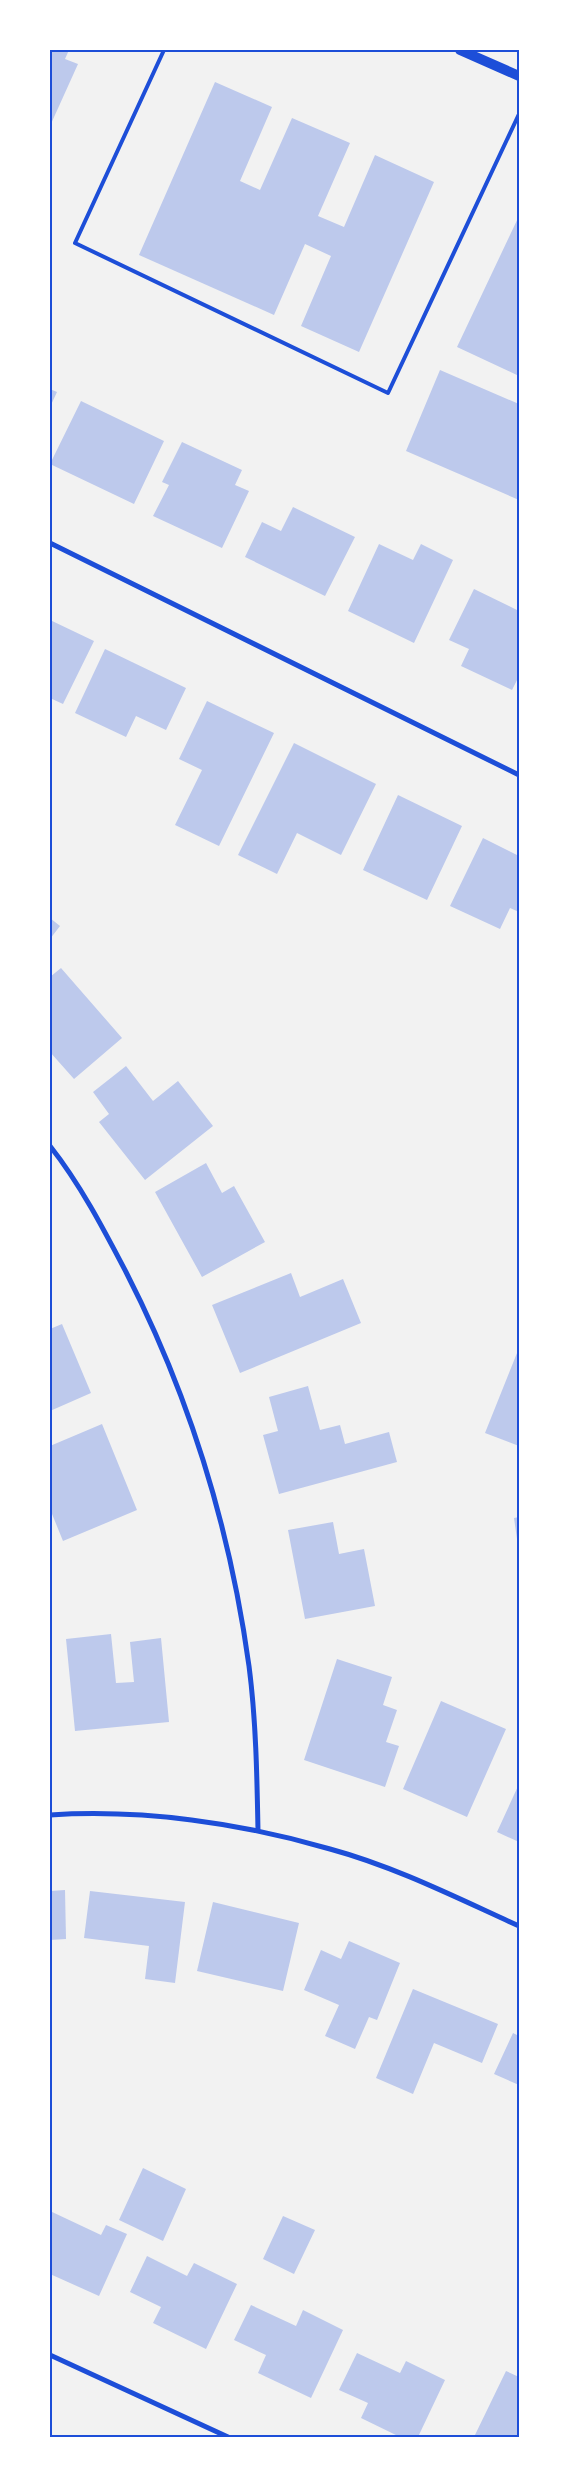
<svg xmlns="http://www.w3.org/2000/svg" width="569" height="2487" font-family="Jost,sans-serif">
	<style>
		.building { fill: #bdc9ec }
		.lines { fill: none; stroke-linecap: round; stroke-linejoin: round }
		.service { stroke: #1d4ed8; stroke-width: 4 }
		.minor { stroke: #1d4ed8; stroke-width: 5 }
		.secondary { stroke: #1d4ed8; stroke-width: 10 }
		.neatline { fill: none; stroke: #1d4ed8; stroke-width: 2 }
	</style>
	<rect width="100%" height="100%" fill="#f2f2f2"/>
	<path class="building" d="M50,50H69L65,59L78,64L50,126Z
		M215,82L272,107L240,181L260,190L292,118L350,143L318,216L344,227L375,155L434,182L359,352L301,326L331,256L305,244L274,315L139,255Z
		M519,216V376L457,347Z
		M440,370L519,404V500L406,451Z
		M50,389L57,392L50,407Z
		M81,401L164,441L134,504L50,464Z
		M182,442L242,470L235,485L249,491L222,548L153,516L169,485L162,482Z
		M293,507L355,537L325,596L245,557L262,522L281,531Z
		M379,544L413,560L421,544L453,560L414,643L348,611Z
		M474,589L519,611V676L512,690L461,666L469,649L449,640Z
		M50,620L94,641L63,704L50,698Z
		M105,649L186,688L166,730L136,716L126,737L75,713Z
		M207,701L274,733L219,846L175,825L202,770L179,759Z
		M294,743L376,784L341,855L297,833L277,874L238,855Z
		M398,795L462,826L427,900L363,870Z
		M483,838L519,856V912L510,908L500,929L450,906Z
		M50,918L60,926L50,939Z
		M61,968L122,1038L74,1079L50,1052V977Z
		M126,1066L153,1101L178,1081L213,1126L145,1180L99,1122L109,1114L93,1092Z
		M206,1163L222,1193L234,1186L265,1242L202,1277L155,1192Z
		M291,1273L300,1297L343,1279L361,1323L240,1373L212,1305Z
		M62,1324L91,1393L50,1411V1329Z
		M519,1348V1446L485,1433Z
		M308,1386L320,1430L340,1425L345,1444L389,1432L397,1462L279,1494L263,1435L278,1431L269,1397Z
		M102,1424L137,1510L63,1541L50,1509V1446Z
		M519,1517V1546H518L514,1518Z
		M333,1522L339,1554L364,1549L375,1606L305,1619L288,1530Z
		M111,1634L116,1683L134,1682L130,1642L161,1638L169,1722L75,1731L66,1639Z
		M337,1659L392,1677L383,1705L397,1710L386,1742L399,1746L385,1787L304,1760Z
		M441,1701L506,1729L467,1817L403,1789Z
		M519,1784V1842L497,1832Z
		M65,1890L66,1939L50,1940V1891Z
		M90,1891L185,1902L175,1983L145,1979L149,1946L84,1938Z
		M213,1902L299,1923L283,1991L197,1971Z
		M349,1941L400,1963L377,2020L369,2017L355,2049L325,2036L339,2005L304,1990L321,1950L341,1959Z
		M413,1989L498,2024L482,2063L434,2043L413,2094L376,2078Z
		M513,2033L519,2036V2085L494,2074Z
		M143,2168L186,2189L163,2241L119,2220Z
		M50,2211L101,2235L106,2225L127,2234L99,2296L50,2274Z
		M283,2216L315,2230L294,2274L263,2259Z
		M147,2256L187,2276L194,2263L237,2284L206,2349L153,2323L161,2307L130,2292Z
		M251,2305L296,2326L303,2310L343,2330L311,2398L258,2373L266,2355L234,2340Z
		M357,2353L400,2373L406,2361L445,2380L418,2437H400L361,2418L368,2403L339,2390Z
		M506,2371L519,2377V2437H474Z"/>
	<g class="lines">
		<path class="service" d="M164,50L75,243L388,393L519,114"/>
		<path class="minor" d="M50,543L519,775
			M50,1146C80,1184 103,1228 126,1272C189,1395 230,1528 249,1666C256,1720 257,1776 258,1831
			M50,1815C143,1809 241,1823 330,1849C396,1867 457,1898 519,1926
			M50,2355L228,2437"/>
		<path class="secondary" d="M460,50L519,76"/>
	</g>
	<rect width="569" height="2487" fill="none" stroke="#ffffff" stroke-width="102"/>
	<rect x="51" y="51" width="467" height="2385" class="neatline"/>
</svg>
